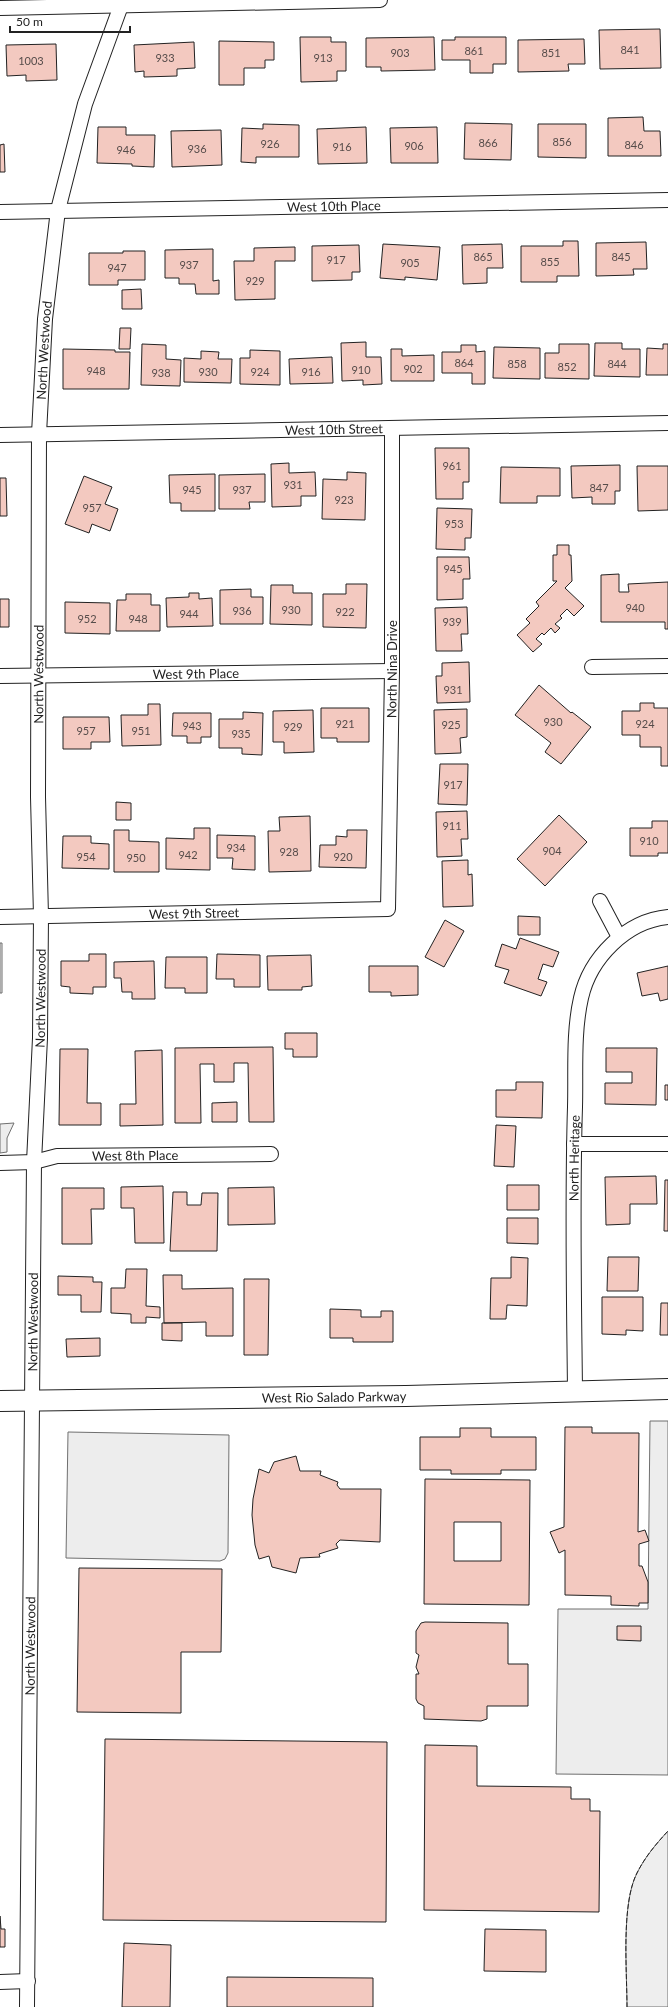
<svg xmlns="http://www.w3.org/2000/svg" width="668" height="2007" font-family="Lato,sans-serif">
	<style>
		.green { fill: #eee; stroke: #6f6f6f }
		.parking { fill: #ededed; stroke: #6f6f6f }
		.building { fill: #f3c9c0; stroke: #222; fill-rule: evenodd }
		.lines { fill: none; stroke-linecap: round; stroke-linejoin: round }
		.minor-casing { stroke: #222; stroke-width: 16 }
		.secondary-casing { stroke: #222; stroke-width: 22 }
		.minor { stroke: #fff; stroke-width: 14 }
		.secondary { stroke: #fff; stroke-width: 20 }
		.fence { stroke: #222; stroke-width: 1; stroke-dasharray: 5 2; stroke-linecap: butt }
		.labels { text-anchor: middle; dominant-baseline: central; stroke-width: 3; stroke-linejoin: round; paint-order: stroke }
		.number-label { font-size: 11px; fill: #564c4a }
		.street-label { font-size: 13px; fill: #222; stroke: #fff }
	</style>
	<rect width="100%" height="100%" fill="#fff"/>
	<path class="green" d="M668,1831V2007H627C627,1971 621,1904 637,1873C645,1857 656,1844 668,1831Z"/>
	<path class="parking" d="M0,943H2V993H0Z
		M14,1123L7,1138V1152L0,1153V1124Z
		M650,1421H668V1775L556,1774L558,1609H648Z
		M68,1432L229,1435L228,1553L225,1559L220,1561L66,1558Z"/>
	<path class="building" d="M660,29L661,68L600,69L599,30Z
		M300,37H331V42H346V71H337V81L301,82Z
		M434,37L435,70L381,71V67H366V38Z
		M455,37H506V64H493V73H470V60H442V40H455Z
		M584,39L585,64H568L569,71L518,72V40Z
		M219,41L274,42V60H265V68H244V85H219Z
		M194,42L195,68L177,69V76L144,77V71L135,72L134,45Z
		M56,44L57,80L26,81V75L7,76L6,45Z
		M643,117L644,131H660L661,156H608V118Z
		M465,123L512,124L511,160L464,159Z
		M263,124L299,125V157H256V163L241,162L242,128L263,129Z
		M538,124H586V158L538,157Z
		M98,127H126V135H155L154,167L132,166V164L97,163Z
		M366,127L367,163L318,164L317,129Z
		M437,127L438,163H391L390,128Z
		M221,130L222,165L172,167L171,131Z
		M4,144L5,172H0V145Z
		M563,241H578L579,276H557V282H521V246H563Z
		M646,242L647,269H633L634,275L596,276V243Z
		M383,244L440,247L437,280L405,277V280L380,278Z
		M502,244L503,268H487V283L463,284L462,245Z
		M359,245L360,272H352V280L312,281V246Z
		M295,247V261H275V299L235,300L234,261H254V248Z
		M213,249V281L219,280V294H196L195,284H179V278H165V250Z
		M123,251H145V280H118V285H89V253H123Z
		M141,289L142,309H122V290Z
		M120,328H131L130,349H119Z
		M366,342V357H381L382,384L363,385V380L342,381L341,343Z
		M595,343H622V349H640V377L594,376Z
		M142,344L166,345V359L181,360L180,386L141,385Z
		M559,344H589V379L545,378V353H559Z
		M663,344H668V375H646L647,348L663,349Z
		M461,345H476V352L485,351V384H472V373H442V352H461Z
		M494,347L540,348V379L493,378Z
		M63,349L115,350V352H130L129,389H63Z
		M391,349H402V356L434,355V381H391Z
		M250,350L280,351V385L240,384V358H250Z
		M201,351L219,352L218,359H232L231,383L184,382V358L201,359Z
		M332,357L333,383L290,384L289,359Z
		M435,448H469V482H463V499H436Z
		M289,463V473L315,472L316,496H301V506L272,507L271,464Z
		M620,465V491H615V504H592V497L572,498L571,466Z
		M637,466H668V510L638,511Z
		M501,467L560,468V496H537V503H500Z
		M347,472L366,473L365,520L322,519L323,479L347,480Z
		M215,474V511H181V503H170L169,475Z
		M265,474V502H249L250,509H219V475Z
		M84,476L112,487L105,504L118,509L110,531L92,524L89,533L65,524Z
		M0,478H6L7,516H0Z
		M437,508L472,509L471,538H465V550L436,549Z
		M557,545H569V555H571L572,581L565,588L584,606L574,616L567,609L560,616L562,618L555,624L560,628L555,633L551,628L544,635L542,633L536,639L542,644L533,652L517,635L530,623L526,619L539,606L536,602L557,581H553V555H557Z
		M437,557H469L470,579H463V599L437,600Z
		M619,574V592H629L628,584L668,582V629H665V622H601V575Z
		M346,584H367L366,628L323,627V594H346Z
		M271,585H293V593H312V625L270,624Z
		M251,589V597H263V624H220V590Z
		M189,593H199V599L212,598L213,626L167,627L166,598L189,597Z
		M126,594H151V605H160V631H116L117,600H126Z
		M0,599H9V627H0Z
		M65,602L110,603V634L65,633Z
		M467,607L468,634H461L462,651H436L435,608Z
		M469,662L470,702L437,703L436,676H442V663Z
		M539,685L571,713L572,712L591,727L561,764L545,752L551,743L515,715Z
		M640,703H654V708H668V766H661V747H640V735H622V711H640Z
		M148,704H160L161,745L122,746L121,715H148Z
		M321,708H369V742H337V738H321Z
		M467,709V737L460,738L461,753L435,754L434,710Z
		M313,710L314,752L284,753V742H273V711Z
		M243,712L263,713L262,755L242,754V748H219V719H243Z
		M173,713H211V737H201V743H187V736H172Z
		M63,717H109L110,742H91V749H63Z
		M440,764H468L467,805L438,804Z
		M116,802L131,803V820H116Z
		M467,811L468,839H461L462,856L437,857L436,812Z
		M559,815L587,842L545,886L517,859Z
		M310,816L311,871L269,872L268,831H280L279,817Z
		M652,821H668V853H658V856H630V828H652Z
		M194,828H210V870L166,869V838L194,839Z
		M114,830H129V841L159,842V872H114Z
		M347,830H367L366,868L319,867L320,845H336V836L347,837Z
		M217,835L255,836V870L232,869L233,858H217Z
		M63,836H91V843L109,844V869L62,868Z
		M468,860V875L472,874L473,906L443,907L442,861Z
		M518,916L540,917V935H518Z
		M445,920L464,931L444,967L425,957Z
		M520,938L559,952L553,967L543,964L538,979L547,982L541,996L504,983L509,970L495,966L502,944L516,949Z
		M89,954H106V987H93V994L70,993V987L61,986V961H89Z
		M217,954L260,955V987H234V979H216Z
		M311,955L312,986L302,987V990H268L267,956Z
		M166,957H207V993H185V988H165Z
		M154,961L155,999H132V992H122L121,978H114V962Z
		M369,966H418V995L391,996V992H369Z
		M668,966V999L660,1001L658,993L642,996L637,973Z
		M285,1033H317V1057H293V1049H285Z
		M273,1047L274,1122H249L248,1063H234V1082H214V1064H200L201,1123H175V1048Z
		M606,1048H657L656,1105L605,1104V1083H632V1072H606Z
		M60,1049H88L87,1103H101V1125H59Z
		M162,1050L163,1125L120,1126V1104H136L135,1051Z
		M516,1082H543L542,1118L496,1117V1090H516Z
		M665,1085H668V1100H665Z
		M237,1102V1122H212V1103Z
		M496,1125L516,1126L514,1167L494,1166Z
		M656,1176L657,1204H630V1224L606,1225L605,1177Z
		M665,1180H668V1231H664Z
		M507,1185H539V1210H507Z
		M163,1186L164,1243H135L134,1208H121V1187Z
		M274,1187L275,1224L228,1225V1188Z
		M62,1188H104V1209H91L92,1244H62Z
		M173,1192H187V1205H201L202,1193H218L217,1251H170Z
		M507,1218H538V1244L507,1243Z
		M511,1257L528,1258L527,1306L507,1305L506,1319H490L491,1278H511Z
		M608,1257H639L638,1291H607Z
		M126,1269H147L146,1306L160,1307V1318L146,1317V1323H131V1314L111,1313V1288H125Z
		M163,1275H182V1289L233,1288V1336H206V1322L164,1323Z
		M58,1276L93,1277V1282H102L101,1312H81V1295H58Z
		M244,1279H269L268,1355H244Z
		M602,1297H643V1331L626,1330V1335L602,1334Z
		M661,1303H668V1335H660Z
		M330,1309L361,1310V1317H381V1311H393V1342H353V1338H330Z
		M162,1323H182V1341L162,1340Z
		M100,1338V1356L67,1357L66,1339Z
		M565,1427H592V1433H639L638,1532L645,1530L649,1541L639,1544V1566H642L648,1582V1603H639V1606L611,1605V1596L565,1595V1550L559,1553L550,1532L564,1527Z
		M460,1428H491V1437H536V1470H501V1474H451V1470H420V1437H460Z
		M296,1456L300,1471H321L320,1475L338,1482L337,1485L340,1489H381L380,1542L340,1540L336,1544L338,1548L319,1554L320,1557L300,1558L296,1573L272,1567L269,1556L259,1559L255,1545L252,1515L253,1499L259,1469L269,1473L274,1462Z
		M425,1479L530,1480L529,1605L424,1604ZM454,1522H501V1561H454Z
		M79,1568L222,1569L221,1652H181V1713L77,1712Z
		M425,1622L508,1623V1664H528V1706H487V1719L481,1721L424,1719V1706L418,1703L416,1699V1674H419L416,1667L419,1655L416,1653V1631L421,1623Z
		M617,1626H641V1641L617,1640Z
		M105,1739L387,1742L386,1922L103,1920Z
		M425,1745L477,1746V1786L571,1787V1799H590V1811H600L599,1912L424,1910Z
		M0,1916L1,1929H5V1947H0Z
		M485,1929L546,1930V1972L484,1971Z
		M124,1943L171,1945L170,2007H122Z
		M227,1977L373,1978V2007H227Z"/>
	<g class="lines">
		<g class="minor-casing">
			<g id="minor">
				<path d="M0,8L380,0"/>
				<path id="s1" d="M0,212L668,200"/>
				<path id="s2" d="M0,435L668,423"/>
				<path d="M592,667L668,666"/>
				<path id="s3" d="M0,676L392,671"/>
				<path d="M600,901L619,937"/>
				<path id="s4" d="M0,917L388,909L392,671V429"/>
				<path d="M574,1144H668"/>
				<path id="s5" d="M0,1163L34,1162L57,1156L271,1154"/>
				<path id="s6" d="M575,1391C574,1296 572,1201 575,1107C576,1072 573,1033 581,998C590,958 626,921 668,917"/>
				<path d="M0,1982L28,1981"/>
				<path id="s7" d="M27,2007L34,1162L40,1038L41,916L38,797L39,434L45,319L58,210L85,104L123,0"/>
			</g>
		</g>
		<g class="secondary-casing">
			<g id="secondary">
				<path id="s8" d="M0,1401L406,1396L668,1389"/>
			</g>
		</g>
		<use href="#minor" class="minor"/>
		<use href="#secondary" class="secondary"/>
		<path class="fence" d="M627,2007C627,1971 621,1904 637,1873C645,1857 656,1844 668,1831"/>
	</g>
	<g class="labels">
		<g class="number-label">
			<text x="630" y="49">841</text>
			<text x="474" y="50">861</text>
			<text x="400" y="52">903</text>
			<text x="551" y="52">851</text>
			<text x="165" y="57">933</text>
			<text x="323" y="57">913</text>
			<text x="31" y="60">1003</text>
			<text x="562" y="141">856</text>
			<text x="488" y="142">866</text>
			<text x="270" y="143">926</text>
			<text x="634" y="144">846</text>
			<text x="414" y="145">906</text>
			<text x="342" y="146">916</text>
			<text x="197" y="148">936</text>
			<text x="126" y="149">946</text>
			<text x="483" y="256">865</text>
			<text x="621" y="256">845</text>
			<text x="336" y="259">917</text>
			<text x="550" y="261">855</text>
			<text x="410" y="262">905</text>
			<text x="189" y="264">937</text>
			<text x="117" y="267">947</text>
			<text x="255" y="280">929</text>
			<text x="464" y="362">864</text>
			<text x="517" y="363">858</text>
			<text x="617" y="363">844</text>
			<text x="567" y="366">852</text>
			<text x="413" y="368">902</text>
			<text x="361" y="369">910</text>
			<text x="96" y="370">948</text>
			<text x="208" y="371">930</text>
			<text x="260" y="371">924</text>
			<text x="311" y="371">916</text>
			<text x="161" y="372">938</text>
			<text x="452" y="465">961</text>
			<text x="293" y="484">931</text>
			<text x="599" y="487">847</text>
			<text x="192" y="489">945</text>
			<text x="242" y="489">937</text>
			<text x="344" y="499">923</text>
			<text x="92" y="507">957</text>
			<text x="454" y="523">953</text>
			<text x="453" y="568">945</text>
			<text x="635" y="607">940</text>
			<text x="291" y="609">930</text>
			<text x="242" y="610">936</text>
			<text x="345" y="611">922</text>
			<text x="189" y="613">944</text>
			<text x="87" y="618">952</text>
			<text x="138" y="618">948</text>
			<text x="452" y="621">939</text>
			<text x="453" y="689">931</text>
			<text x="553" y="721">930</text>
			<text x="345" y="723">921</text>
			<text x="645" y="723">924</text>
			<text x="451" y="724">925</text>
			<text x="192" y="725">943</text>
			<text x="293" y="726">929</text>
			<text x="86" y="730">957</text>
			<text x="141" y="730">951</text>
			<text x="241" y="733">935</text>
			<text x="453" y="784">917</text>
			<text x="452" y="825">911</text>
			<text x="649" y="840">910</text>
			<text x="236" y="847">934</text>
			<text x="552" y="850">904</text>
			<text x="289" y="851">928</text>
			<text x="188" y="854">942</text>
			<text x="86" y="856">954</text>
			<text x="343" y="856">920</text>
			<text x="136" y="857">950</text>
		</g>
		<g class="street-label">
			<text stroke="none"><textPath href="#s1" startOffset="334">West 10th Place</textPath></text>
			<text stroke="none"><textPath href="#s7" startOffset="1657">North Westwood</textPath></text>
			<text stroke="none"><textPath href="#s2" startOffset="334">West 10th Street</textPath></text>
			<text stroke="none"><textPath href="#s4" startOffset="628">North Nina Drive</textPath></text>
			<text stroke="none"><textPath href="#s3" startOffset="196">West 9th Place</textPath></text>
			<text stroke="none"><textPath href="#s7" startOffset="1333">North Westwood</textPath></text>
			<text stroke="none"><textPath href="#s4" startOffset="194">West 9th Street</textPath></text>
			<text stroke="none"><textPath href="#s7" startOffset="1009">North Westwood</textPath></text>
			<text stroke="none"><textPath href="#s5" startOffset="136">West 8th Place</textPath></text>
			<text stroke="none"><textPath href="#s6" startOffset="233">North Heritage</textPath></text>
			<text stroke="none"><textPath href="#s7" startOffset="685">North Westwood</textPath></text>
			<text stroke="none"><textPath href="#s8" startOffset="334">West Rio Salado Parkway</textPath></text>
			<text stroke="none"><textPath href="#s7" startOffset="361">North Westwood</textPath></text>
		</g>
	</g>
	<path d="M10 26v6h120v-6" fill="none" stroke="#222222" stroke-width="2"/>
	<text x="16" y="26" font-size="12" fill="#222222" stroke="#ffffff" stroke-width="3" paint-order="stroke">50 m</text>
</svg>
